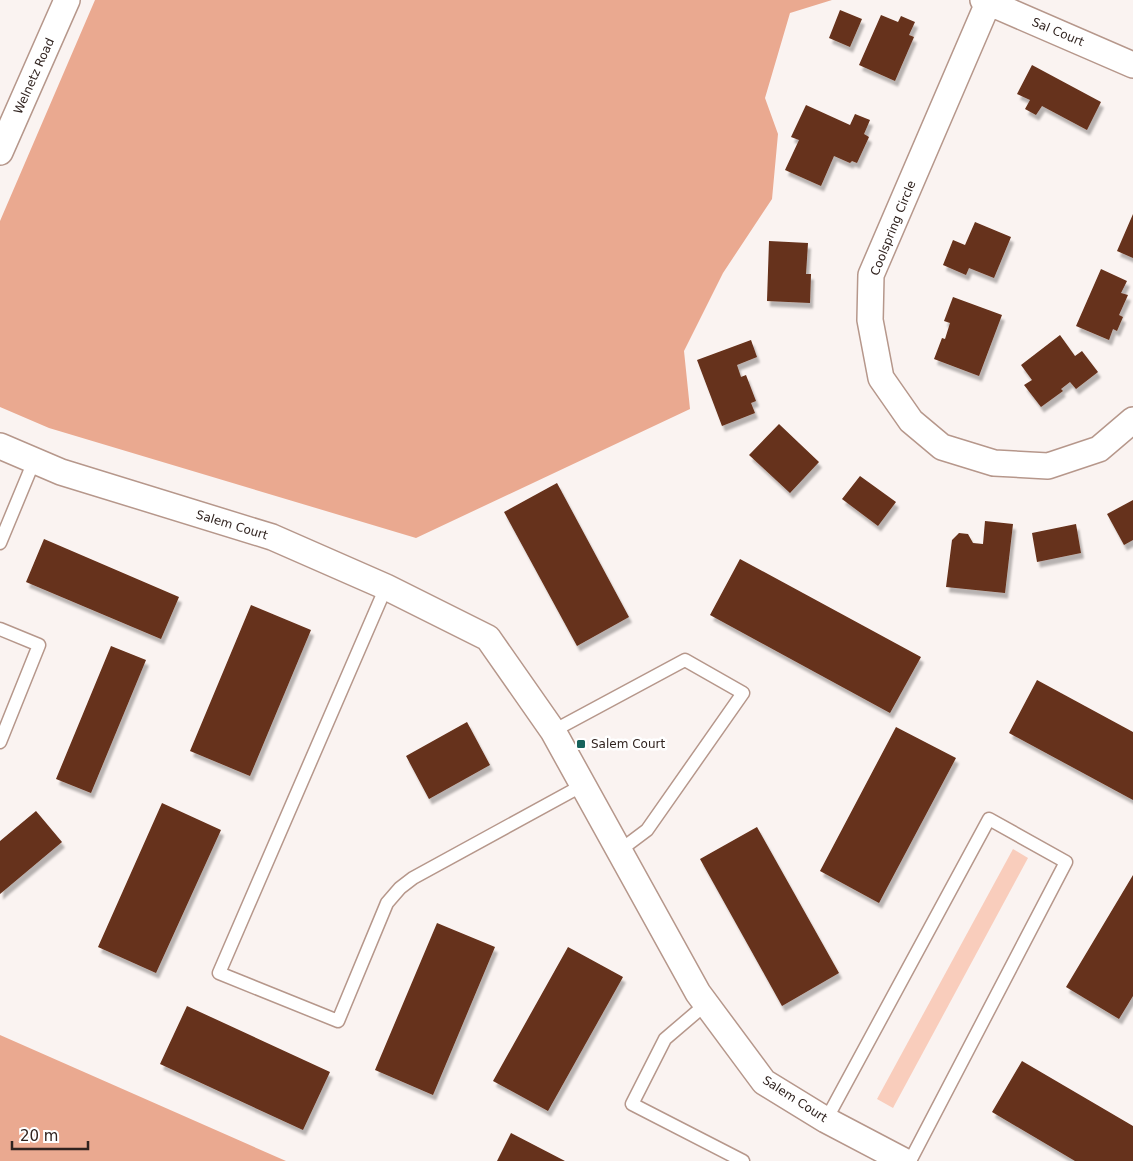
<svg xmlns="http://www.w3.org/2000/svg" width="1133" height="1161" font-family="'DejaVu Sans',sans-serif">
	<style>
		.green { fill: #f9cdbc }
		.forest { fill: #eaa990 }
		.building { fill: #66301a; filter: url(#shadow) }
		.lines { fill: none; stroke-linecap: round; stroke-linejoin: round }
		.service-casing { stroke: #b6978b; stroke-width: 15 }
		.minor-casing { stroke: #b6978b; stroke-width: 28 }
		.service { stroke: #fff; stroke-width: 12 }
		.minor { stroke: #fff; stroke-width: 25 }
		.poi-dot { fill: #16635c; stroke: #fff; stroke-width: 2 }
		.labels { text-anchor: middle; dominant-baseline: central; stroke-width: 5; stroke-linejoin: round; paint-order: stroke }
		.street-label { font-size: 12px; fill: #30231f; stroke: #fff }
		.poi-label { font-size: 12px; fill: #30231f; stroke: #fff; text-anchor: start }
	</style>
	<defs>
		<filter id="shadow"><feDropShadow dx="3" dy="5.5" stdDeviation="1" flood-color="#0004"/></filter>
	</defs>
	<rect width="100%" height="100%" fill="#faf3f1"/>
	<path class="green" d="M1013,849L1028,858L893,1108L877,1099Z"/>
	<path class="forest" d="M95,0H832L790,13L765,98L778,134L772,199L723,273L684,351L690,409L416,538L49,428L0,407V221Z
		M0,1035L286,1161H0Z"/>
	<path class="building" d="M840,10L862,19L850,47L829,38Z
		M881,15L898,22L901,16L915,22L909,35L914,37L895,81L859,65Z
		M1032,65L1101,102L1087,130L1042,106L1036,115L1025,109L1030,100L1017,94Z
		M806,105L850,125L855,114L870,120L864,134L869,137L857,163L852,161L850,163L834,156L821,186L785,170L799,140L791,137Z
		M1133,214V258L1117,251Z
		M975,222L1011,237L994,278L969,268L966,275L943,265L953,240L965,245Z
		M769,241L808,243L806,274H811L810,303L767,301Z
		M1101,269L1127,281L1121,293L1128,295L1119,315L1123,317L1117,331L1113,329L1109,340L1076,326Z
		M953,297L1002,315L979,376L934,359L942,338L945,339L950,323L944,321Z
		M1060,335L1075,356L1082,351L1098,372L1076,389L1070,382L1061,389L1063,391L1041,407L1024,385L1032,380L1021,365Z
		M751,340L757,357L737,365L741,377L746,375L756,401L751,403L755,413L722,426L697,360Z
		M779,424L819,462L790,493L749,455Z
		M860,476L896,502L878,526L842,499Z
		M557,483L629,617L577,646L504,512Z
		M1133,500V540L1124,545L1107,514Z
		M985,521L1013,524L1005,593L946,587L952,540L959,533L968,534L973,543L983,544Z
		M1076,524L1081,553L1037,562L1032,533Z
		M44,539L179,597L161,639L26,582Z
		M740,559L921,657L890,713L710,615Z
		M251,605L311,630L250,776L190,751Z
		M111,646L146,660L91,793L56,779Z
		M1037,680L1133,732V800L1009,733Z
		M467,722L490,765L429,799L406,756Z
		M896,727L956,758L879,903L820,871Z
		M162,803L221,830L156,973L98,947Z
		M36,811L62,842L0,894V841Z
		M757,827L839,973L782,1006L700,859Z
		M1133,875V996L1119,1019L1066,987Z
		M437,923L495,947L433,1095L375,1070Z
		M568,947L623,977L548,1111L493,1081Z
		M187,1006L330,1072L303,1130L160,1064Z
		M1022,1061L1133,1126V1161H1075L992,1112Z
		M511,1133L565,1161H497Z"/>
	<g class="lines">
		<g class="service-casing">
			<path id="service" d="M0,543L34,461
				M386,587L219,973L338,1021L387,903L400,888L413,878L583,785
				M0,629L39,645L0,742
				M553,731L685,660L743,693L647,830L619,851
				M706,1004L665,1039L632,1104L743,1161
				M826,1120L989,819L1066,862L910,1161"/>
		</g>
		<g class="minor-casing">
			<path id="minor" d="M983,0L1133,65
				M988,3L871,275L870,320L881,378L911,421L942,447L994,463L1048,466L1099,449L1133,420
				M0,152L67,0
				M0,446L61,472L272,537L386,587L488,638L553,731L698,993L764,1082L826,1120L904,1161"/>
		</g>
		<use href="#service" class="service"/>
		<use href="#minor" class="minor"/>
	</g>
	<rect class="poi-dot" x="576" y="739" width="10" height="10" rx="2.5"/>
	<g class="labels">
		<g class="street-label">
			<text transform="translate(1058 32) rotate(23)">Sal Court</text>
			<text transform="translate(34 76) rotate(-66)">Welnetz Road</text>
			<text transform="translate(893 228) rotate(-68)">Coolspring Circle</text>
			<text transform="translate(232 525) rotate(17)">Salem Court</text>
			<text transform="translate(795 1099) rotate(33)">Salem Court</text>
		</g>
		<g class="poi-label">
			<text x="591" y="744">Salem Court</text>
		</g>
	</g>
	<path d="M12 1141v8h76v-8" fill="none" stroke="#30231f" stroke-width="2.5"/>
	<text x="20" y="1141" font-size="15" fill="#30231f" stroke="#ffffff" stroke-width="4" paint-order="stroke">20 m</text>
</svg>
